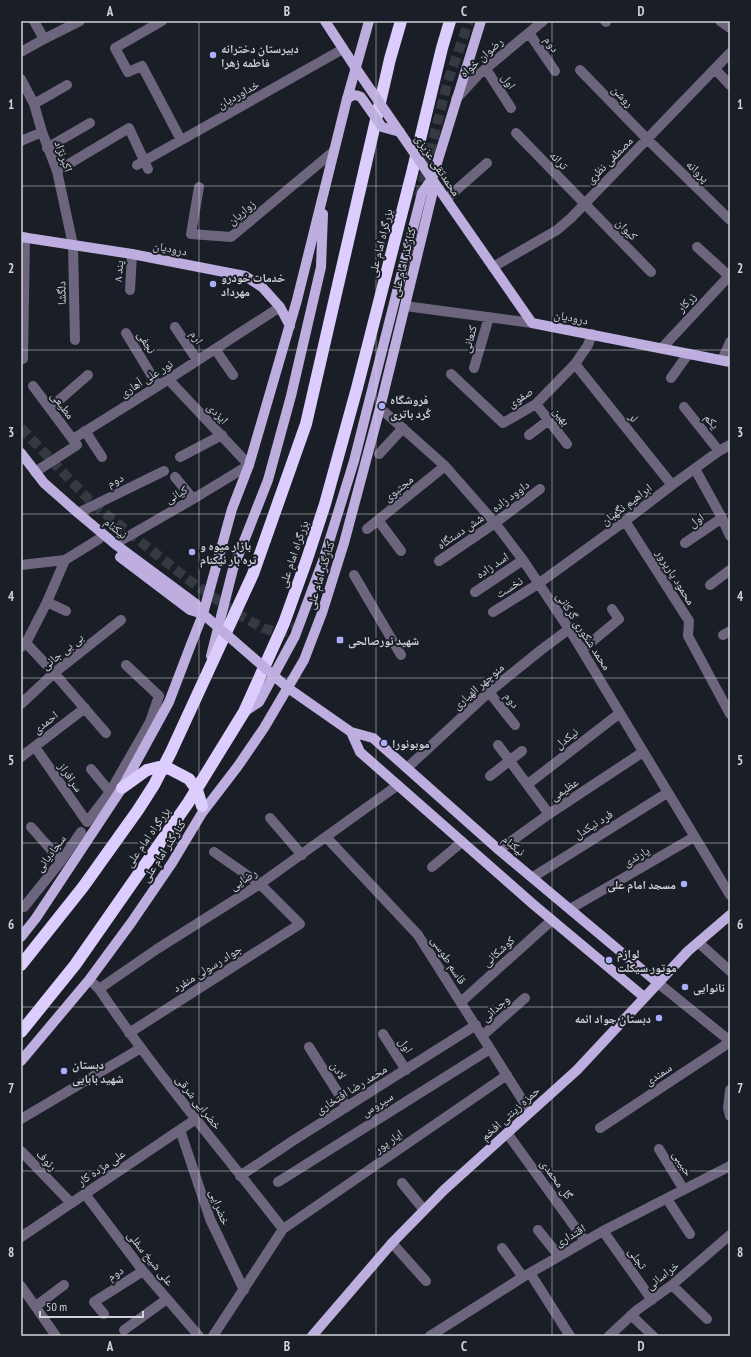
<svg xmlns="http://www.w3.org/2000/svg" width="751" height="1357" font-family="'PT Sans Narrow','Noto Naskh Arabic',sans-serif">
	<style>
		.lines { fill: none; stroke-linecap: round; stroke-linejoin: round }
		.major-tunnel { stroke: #353941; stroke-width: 10; stroke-dasharray: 10 5; stroke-linecap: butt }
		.minor { stroke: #6d657e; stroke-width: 10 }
		.major { stroke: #beaee0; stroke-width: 10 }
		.highway { stroke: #ddcdfe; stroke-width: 12 }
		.major-bridge { stroke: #beaee0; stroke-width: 10 }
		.highway-bridge { stroke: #ddcdfe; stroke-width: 12 }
		.grid { fill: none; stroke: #d0d3d9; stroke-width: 1; stroke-opacity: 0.55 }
		.poi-dot { fill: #aaaffb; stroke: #1a1e26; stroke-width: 1.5 }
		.labels { text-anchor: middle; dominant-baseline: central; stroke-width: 4; stroke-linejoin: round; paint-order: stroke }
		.street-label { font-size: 12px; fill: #d0d3d9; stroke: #1a1e26 }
		.poi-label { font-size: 12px; font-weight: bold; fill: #d0d3d9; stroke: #1a1e26; text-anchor: start }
		.neatline { fill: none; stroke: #d0d3d9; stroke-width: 1.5 }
		.grid-label { font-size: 13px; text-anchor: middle; font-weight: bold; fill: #d0d3d9 }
	</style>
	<rect width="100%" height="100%" fill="#1a1e26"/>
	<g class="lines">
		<path class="major-tunnel" d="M419,197L447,84L469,21
			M21,428L93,504L189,580L234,612L263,628L278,633L295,630L299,621"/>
		<path class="minor" d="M34,21L44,39
			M162,21L115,48L128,72L142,66L181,140
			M605,21L606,22
			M720,21L730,28
			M529,33L555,71
			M21,52L44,39L80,21
			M486,69L511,108
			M715,69L730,85
			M580,70L648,140L730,220
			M21,79L34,104L42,132L57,171L73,245L75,340
			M456,99L478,75L543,21
			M34,104L67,85
			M516,133L651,272
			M21,141L42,132
			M47,148L90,123
			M137,165L343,49
			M57,171L129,128L148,169
			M199,187L191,234L231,237L334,151
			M446,199L487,163
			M697,247L729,276
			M493,267L557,230L571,218L730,53
			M130,290L132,254
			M405,306L532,323
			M175,327L197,360
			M126,333L158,386
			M662,348L730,275
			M215,349L233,375
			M23,359L25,237
			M722,360L730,342
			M575,364L672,485
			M474,368L489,317
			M451,374L503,423L536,404L575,364L588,345L592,334
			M671,378L688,354
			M33,386L77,445L35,472
			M536,404L567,444
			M684,407L719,451
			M50,408L88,375
			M380,408L445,466L495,523L523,560L569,629L730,895
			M85,431L102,457
			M529,435L549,420
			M73,439L158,386L280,307
			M379,454L403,428
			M180,457L222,435
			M695,469L722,518L730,536
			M175,477L193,499
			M78,513L164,471
			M378,520L401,551
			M625,521L689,621L688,636L730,714
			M367,529L445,466
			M685,543L722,518
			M115,544L193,499L249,465L168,379
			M439,561L495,523L540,489
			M21,565L65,560
			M354,575L401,655
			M710,585L730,570
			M475,592L523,560
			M47,602L66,611
			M493,612L538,584L625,521L672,485L719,451L730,445
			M723,635L730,631
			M26,643L54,673L106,733
			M21,647L26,643L47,602L65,560L99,539
			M582,650L619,619L612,609
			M489,692L515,725
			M21,704L54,673L121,620
			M498,745L549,814
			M35,747L87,822L110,792L91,769
			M21,757L85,708
			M407,768L489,692L541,650L569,629
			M490,776L522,751
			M528,784L620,713
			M110,792L150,722L159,696L126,665
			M270,818L302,855
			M31,827L61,861
			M326,837L418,935L530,1112
			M499,850L549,814L643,752
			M432,867L462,842
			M533,877L667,793
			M24,907L61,861L81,832
			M570,909L694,837
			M699,943L730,971
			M658,983L730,1041
			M94,984L99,989C155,1072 221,1149 283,1229
			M99,989L157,949L260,884L398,785
			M461,1002L552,920
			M129,1033L300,924L260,884L214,852
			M383,1034L406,1070
			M482,1036L525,998
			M309,1047L347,1107
			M730,1090L728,1108L730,1116
			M21,1119L141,1048
			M600,1128L730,1042
			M180,1130L210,1219L244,1290
			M507,1133L585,1241
			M659,1149L684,1190
			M21,1151L71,1203
			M240,1176L294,1140L476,1025
			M278,1182L490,1049
			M402,1183L424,1210
			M85,1194L143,1271L199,1336
			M667,1199L690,1234
			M538,1230L559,1256
			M603,1231L652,1300
			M21,1237L196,1119
			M392,1243L426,1281
			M502,1248L523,1277
			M530,1273L570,1336
			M672,1285L707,1319
			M21,1286L56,1336
			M36,1306L64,1285
			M104,1314L94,1302L143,1271
			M631,1315L653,1336
			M124,1330L167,1299
			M213,1336L283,1229L507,1075
			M430,1336L523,1277L603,1231L730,1166
			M609,1336L637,1310L672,1285L730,1235"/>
		<path class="major" d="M325,21L355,67
			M432,179L532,323L730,362
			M21,237L132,254L245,276L262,287L280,307L290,326
			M21,453L44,483L78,513L115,544L196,604L203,614
			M120,557L190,610L203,614
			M211,656L233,569L268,480L291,396L321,267L323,214
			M288,688L351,732L373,738L499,850L658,983
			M244,712L259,702L295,636L324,558L354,461L422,193L432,179
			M351,732L360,752L534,905L644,997
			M21,937L36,918L122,788L169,702L190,647L203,614L232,509L249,465L297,300L347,99L369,21
			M21,1061L89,980L131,923L172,863L202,813L238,766L264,728L304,660L322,613L344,543L380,408L432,195V179L481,21
			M312,1336L392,1243L444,1190L577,1070L688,951L730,915"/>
		<path class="highway" d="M122,788L147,770
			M21,965L83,887L138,810L154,785L171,752L253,574L306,424L390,59L401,21
			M21,1032L75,965L188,803L244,712L284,623L307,559L325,504L357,388L412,173L442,48L450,21"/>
		<path class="major-bridge" d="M355,67L432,179
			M347,99C352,95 355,94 361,97L382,127L400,132
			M203,614L288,688"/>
		<path class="highway-bridge" d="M147,770L159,767L170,769L189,779L197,790L202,806"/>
	</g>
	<path class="grid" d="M199,21V1336M376,21V1336M552,21V1336M21,186H730M21,350H730M21,514H730M21,678H730M21,843H730M21,1007H730M21,1171H730"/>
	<g class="poi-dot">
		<circle cx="213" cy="55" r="4"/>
		<circle cx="213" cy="284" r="4"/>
		<circle cx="382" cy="406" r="4"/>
		<circle cx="192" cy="552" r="4"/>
		<rect x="336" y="636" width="8" height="8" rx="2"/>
		<circle cx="384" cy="743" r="4"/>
		<circle cx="684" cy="884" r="4"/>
		<circle cx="609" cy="960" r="4"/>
		<circle cx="685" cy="987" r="4"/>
		<circle cx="659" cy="1018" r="4"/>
		<circle cx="64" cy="1071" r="4"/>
	</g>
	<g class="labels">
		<g class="street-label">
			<text transform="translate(552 44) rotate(55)">دوم</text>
			<text transform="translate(481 57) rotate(-42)">رضوان خواه</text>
			<text transform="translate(509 81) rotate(57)">اول</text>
			<text transform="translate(238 94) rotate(-29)">خداوردیان</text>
			<text transform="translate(623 96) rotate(46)">روشن</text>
			<text transform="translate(64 156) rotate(70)">اکبرنژاد</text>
			<text transform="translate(559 160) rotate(46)">ترانه</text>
			<text transform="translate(609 160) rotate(-45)">مصطفی نظری</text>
			<text transform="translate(438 165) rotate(56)">محمدتقی عزیزی</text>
			<text transform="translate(698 171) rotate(44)">پروانه</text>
			<text transform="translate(241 212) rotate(-40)">زواریان</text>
			<text transform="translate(627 229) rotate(46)">کیوان</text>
			<text transform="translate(380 243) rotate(-76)">بزرگراه امام علی</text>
			<text transform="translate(170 248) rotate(11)">درودیان</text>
			<text transform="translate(403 262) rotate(-76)">کنارگذر امام علی</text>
			<text transform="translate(118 271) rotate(-86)">پند ۸</text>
			<text transform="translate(61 293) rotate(-91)">دلگشا</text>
			<text transform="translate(686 302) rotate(-47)">زرکار</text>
			<text transform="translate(571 317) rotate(11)">درودیان</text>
			<text transform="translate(197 337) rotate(57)">ارم</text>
			<text transform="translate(469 339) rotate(-74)">کنعانی</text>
			<text transform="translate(147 342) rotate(59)">نجفی</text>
			<text transform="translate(146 378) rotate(-32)">نور علی آهاری</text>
			<text transform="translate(520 397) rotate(-33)">صفوی</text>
			<text transform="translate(63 405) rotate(53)">مطیعی</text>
			<text transform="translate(218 413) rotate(46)">ایزدی</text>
			<text transform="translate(562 416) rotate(53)">بهین</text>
			<text transform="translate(634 417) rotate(51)">لر</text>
			<text transform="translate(712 421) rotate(51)">یکم</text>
			<text transform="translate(115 480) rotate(-26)">دوم</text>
			<text transform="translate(398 488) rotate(-39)">مجتبوی</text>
			<text transform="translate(176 494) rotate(-30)">کیانی</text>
			<text transform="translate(510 496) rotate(-37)">داوود زاده</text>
			<text transform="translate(626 504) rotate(-37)">ابراهیم نگهبان</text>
			<text transform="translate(696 520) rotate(-34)">اول</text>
			<text transform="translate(116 528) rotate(39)">نیکنام</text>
			<text transform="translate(460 531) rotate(-34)">شش دستگاه</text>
			<text transform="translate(293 554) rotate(-71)">بزرگراه امام علی</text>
			<text transform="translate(492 565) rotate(-34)">اسد زاده</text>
			<text transform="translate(320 575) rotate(-73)">کنارگذر امام علی</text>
			<text transform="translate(676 577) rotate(58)">محمود یارپرور</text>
			<text transform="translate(509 587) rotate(-32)">نخست</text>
			<text transform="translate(584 631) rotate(57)">محمد شکوری گرکانی</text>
			<text transform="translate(62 651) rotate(-39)">بی بی جانی</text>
			<text transform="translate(478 686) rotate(-41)">منوچهر الهیاری</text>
			<text transform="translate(512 700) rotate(52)">دوم</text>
			<text transform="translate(45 722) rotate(-38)">احمدی</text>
			<text transform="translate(566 738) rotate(-38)">نیکدل</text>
			<text transform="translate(71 777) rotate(55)">سرافراز</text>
			<text transform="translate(564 789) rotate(-33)">عظیمی</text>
			<text transform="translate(593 824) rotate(-32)">فرد نیکدل</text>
			<text transform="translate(147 837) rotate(-55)">بزرگراه امام علی</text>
			<text transform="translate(514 845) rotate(40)">نیکنام</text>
			<text transform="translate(163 851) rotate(-57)">کنارگذر امام علی</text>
			<text transform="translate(50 853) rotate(-53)">سجادیانی</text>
			<text transform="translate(636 856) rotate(-30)">یارندی</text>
			<text transform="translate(243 879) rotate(-33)">رضایی</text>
			<text transform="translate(498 951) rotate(-42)">کوشکانی</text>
			<text transform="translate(449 960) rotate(57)">قاسم طوسی</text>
			<text transform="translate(207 968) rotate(-32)">جواد رسولی منفرد</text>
			<text transform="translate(495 1008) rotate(-42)">وجدانی</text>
			<text transform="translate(406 1045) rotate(57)">اول</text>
			<text transform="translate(339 1070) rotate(57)">لادن</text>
			<text transform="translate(658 1074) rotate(-34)">سمندی</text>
			<text transform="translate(351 1089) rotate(-32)">محمد رضا افتخاری</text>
			<text transform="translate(199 1102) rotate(52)">خضرایی شرقی</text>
			<text transform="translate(377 1104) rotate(-32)">سیروس</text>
			<text transform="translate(510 1113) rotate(-42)">حمزه زینتی افخم</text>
			<text transform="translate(388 1141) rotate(-35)">ایار پور</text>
			<text transform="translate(47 1160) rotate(46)">رئوف</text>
			<text transform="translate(683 1163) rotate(59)">حبیبی</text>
			<text transform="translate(101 1167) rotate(-34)">علی مژده کار</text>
			<text transform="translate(557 1179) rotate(54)">گل محمدی</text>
			<text transform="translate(220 1207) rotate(69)">خضرایی</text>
			<text transform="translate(570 1235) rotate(-30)">اقتداری</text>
			<text transform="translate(151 1258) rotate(51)">علی شیخ سفلی</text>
			<text transform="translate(638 1258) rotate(55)">تجلی</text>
			<text transform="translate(115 1273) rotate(-33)">دوم</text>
			<text transform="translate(662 1275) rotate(-38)">خراسانی</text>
		</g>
		<g class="poi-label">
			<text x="221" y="48">دبیرستان دخترانه<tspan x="221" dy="14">فاطمه زهرا</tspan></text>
			<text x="221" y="277">خدمات خودرو<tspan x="221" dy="14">مهرداد</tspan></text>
			<text x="390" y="399">فروشگاه<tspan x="390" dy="14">کُرد باتری</tspan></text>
			<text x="200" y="545">بازار میوه و<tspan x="200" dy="14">تره بار نیکنام</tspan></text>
			<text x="348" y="640">شهید نورصالحی</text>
			<text x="392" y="743">موبونورا</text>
			<text x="676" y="884" text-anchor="end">مسجد امام علی</text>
			<text x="617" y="953">لوازم<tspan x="617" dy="14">موتور سیکلت</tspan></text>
			<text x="693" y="987">نانوایی</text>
			<text x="651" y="1018" text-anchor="end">دبستان جواد ائمه</text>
			<text x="72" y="1064">دبستان<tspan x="72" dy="14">شهید بابایی</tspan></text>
		</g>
	</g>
	<rect width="751" height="1357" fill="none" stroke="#1a1e26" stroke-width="44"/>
	<path d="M40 1311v6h103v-6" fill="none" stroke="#d0d3d9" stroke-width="2"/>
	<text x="46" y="1311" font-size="12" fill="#d0d3d9" stroke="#1a1e26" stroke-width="3" paint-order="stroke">50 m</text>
	<rect x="22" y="22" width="707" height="1313" class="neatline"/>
	<g class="grid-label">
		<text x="110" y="16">A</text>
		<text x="287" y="16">B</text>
		<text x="464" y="16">C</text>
		<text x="641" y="16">D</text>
		<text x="11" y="109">1</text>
		<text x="740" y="109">1</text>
		<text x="11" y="273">2</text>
		<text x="740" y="273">2</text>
		<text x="11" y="437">3</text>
		<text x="740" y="437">3</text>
		<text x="11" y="601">4</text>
		<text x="740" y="601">4</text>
		<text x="11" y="765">5</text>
		<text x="740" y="765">5</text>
		<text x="11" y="929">6</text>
		<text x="740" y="929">6</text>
		<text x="11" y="1093">7</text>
		<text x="740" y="1093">7</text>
		<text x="11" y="1257">8</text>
		<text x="740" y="1257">8</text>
		<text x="110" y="1351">A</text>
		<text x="287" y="1351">B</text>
		<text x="464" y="1351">C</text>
		<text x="641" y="1351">D</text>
	</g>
</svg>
